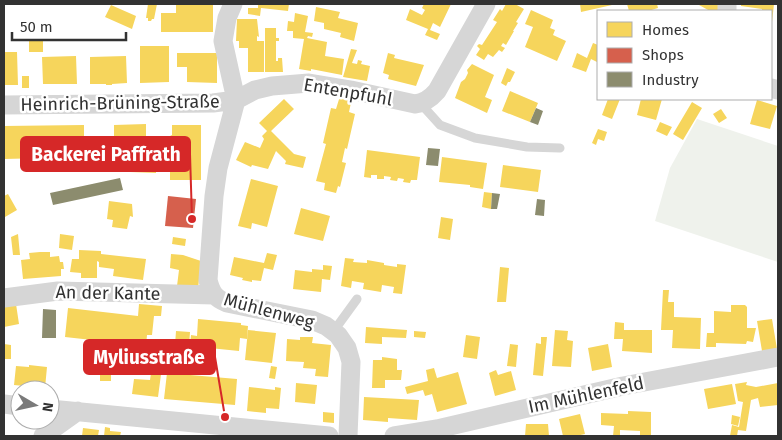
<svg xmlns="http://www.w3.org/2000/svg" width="782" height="440" font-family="'Fira Sans',sans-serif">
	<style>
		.green { fill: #eff2ec }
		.homes { fill: #f6d55c }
		.shops { fill: #d6604d }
		.industry { fill: #8c8c6e }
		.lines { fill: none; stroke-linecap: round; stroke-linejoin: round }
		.service { stroke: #d6d6d6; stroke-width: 9 }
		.minor { stroke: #d6d6d6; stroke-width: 19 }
		.labels { text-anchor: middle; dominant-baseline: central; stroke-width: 5; stroke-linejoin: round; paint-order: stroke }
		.street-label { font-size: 18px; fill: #323232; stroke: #fff }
		.leader { fill: none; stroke: #d62828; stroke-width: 2 }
		.callout-dot { fill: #d62828; stroke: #fff; stroke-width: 2 }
		.callout { fill: #d62828; stroke: #d62828; stroke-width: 2 }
		.callout-label { font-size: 19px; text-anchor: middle; font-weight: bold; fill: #fff }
	</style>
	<rect width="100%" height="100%" fill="#fff"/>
	<path class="green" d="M697,119L778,146V262L655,221L670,168Z"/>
	<path class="homes" d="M148,4H157L154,19H152L151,21H148V18H146Z
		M176,4H213V32H161V13H176Z
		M258,4H289L288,11L261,8L260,16L248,14V8H258Z
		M424,4H451L440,27L433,23L430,30L440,34L437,40L425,35L428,29L406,20L410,9L422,15L425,10L422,8Z
		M506,4H515L524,9L516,22L518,23L513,31H514L506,45L503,43L501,46L505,48L502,52L499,50L493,57L488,54L484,60L476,55L480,49L477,46L479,44L482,45L497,22L493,20L500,9L502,11Z
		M580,4H611L612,5L581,12Z
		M627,4H657L658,8L648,11H629Z
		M700,4H721V11H710L699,5Z
		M741,4H774L772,22L771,11H762V9L741,6Z
		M111,5L136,16L132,29L105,17Z
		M316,7L340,12L338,18L358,23L354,41L340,37L341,33L324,29V23L314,21Z
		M531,10L553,20L550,28L555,30L553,35L566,41L557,61L525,47L533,27L525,24Z
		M295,13L308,16L305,32L313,33L312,37L308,36L307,38L327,42L325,56L344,59L342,75L311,69V71L299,69L304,39L293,38V31H287L288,21L294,22Z
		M237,19H257L259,37L257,36V41H264V72H248V48H239V41H236Z
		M265,28H276V38H279V41H276V61H278V58H282L283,72H265Z
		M29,39H43V52H29Z
		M593,43L598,45L597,62L591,59L586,72L572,67L577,53L587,58Z
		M140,46H169V82L140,83Z
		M351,49L357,50L352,63L357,64L358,60L362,61L361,64L370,66L367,81L343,77Z
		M4,52H17L18,85H4Z
		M177,53H217V83L187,82V67H177Z
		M388,53L395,55L394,58L424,65L416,86L388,79L389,75L383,73Z
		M76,56L77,84H43L42,57Z
		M126,56L127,83L112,84V85H106V84H90V57Z
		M472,64L494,75L485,97L492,100L487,113L455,98L461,82L465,79L468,73L467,70Z
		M507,68L515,72L510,82H508L506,86L501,83Z
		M22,76H29V88H22Z
		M510,91L538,103L530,122L502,111Z
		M340,96L352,98L349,112L355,114L347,149L345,148L342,162L346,163L340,187L338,186L336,193L324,190L325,183L316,181L326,144L323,143L331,108L336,109Z
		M284,99L294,109L271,131L294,154L306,157L303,168L285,164L286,161L276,151L268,169L252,165L251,167L236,160L245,142L260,148L264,139L262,136L267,131L259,123Z
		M608,99H620L612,119L602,115Z
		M641,99H662L656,120L637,115Z
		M757,100L777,106L770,129L750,124Z
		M692,102L702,108L683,140L673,134Z
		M721,109L727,118L719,123L713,114Z
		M660,122L672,127L667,136L656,131Z
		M146,124V145L117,144V136H114V125Z
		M84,125V157L4,159V126Z
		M172,125H201V180H170V171L173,170V163H170V154L172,152V145H170V136L172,135Z
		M598,129L607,132L604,141L598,139L596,145L592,143Z
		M146,148H152L153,160H156V173L130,172V160H146Z
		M367,150L420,157L417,180H411L410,183L403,182L404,179L398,178L397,181L390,180L391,177L384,176V179H377V175H371V178L364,177Z
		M442,157L487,163L483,189L470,187V185L439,182Z
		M503,165L541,170L538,192L500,187Z
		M251,179L278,186L267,227L252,223L251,229L238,226Z
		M484,192L492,193L491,209L482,207Z
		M8,194L17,210L5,217L4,196Z
		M109,201L132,204L133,217L130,216L127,229L112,227L113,220L107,219Z
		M301,208L330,216L323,241L294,234Z
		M441,217L453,219L450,240L438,238Z
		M18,234L20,255H13L11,237Z
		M60,234L74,236L72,250L59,248Z
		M173,237L186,239L185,246L172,244Z
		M79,250L101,251V254L146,259L143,280L113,276L114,269L99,267V262L97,261V278H81V273L70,272L72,259H79Z
		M40,252H50V257L59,256L60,262H63L64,269H61V276L23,279L21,260L30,259L29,253Z
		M267,253L277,255L273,270L264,268L261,281L252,280V282L242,280L243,278L230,275L234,257L264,263Z
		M171,254L183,255L201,261L198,289L177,286L179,270L170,268Z
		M345,258L354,259L353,262L367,263V260L384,263V265L397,267V264L406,265L402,294L393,293L394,287L382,285L381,292L363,289L364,283L352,281L351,288L341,286Z
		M323,265L332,266L330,280L322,279L321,292L293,289L295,270L312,272V269L323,270Z
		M500,267L509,268L506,302H497Z
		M663,290H669L668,302H674V317L701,318L700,349L672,348L673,330H661Z
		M16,304L19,324L4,327V306Z
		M139,304L162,306L161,316H154L152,335H147L146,346L65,337L68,308L138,316Z
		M731,305H745L747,307V328H756L753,342L747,341L746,344L716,343V347H706L707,333H714V311L731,312Z
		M198,319L241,323V325L248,326L247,339L240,338L239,351L190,346L191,335L197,336Z
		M772,319L777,349L762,351L757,321Z
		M615,322L624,323V330H652V353L622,351L623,339H614Z
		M366,327L407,330L406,338L382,337V344L365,343Z
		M248,330L276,333L272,363L245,360Z
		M555,330L568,331L567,340L573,341L571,367L552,366Z
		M176,331L190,332L189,346L175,345Z
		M414,331L426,332L425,338L414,337Z
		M466,335L480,337L477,359L463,357Z
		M300,337H313L312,343L331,345L328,377L315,376L316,369L303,368L304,362L286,361L287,339L300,340Z
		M541,337H547L543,376L533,375L536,343L541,344Z
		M4,344L11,345V359H4Z
		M510,344L518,345L516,367L507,366Z
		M608,344L612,367L592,371L588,348Z
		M382,357L397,359V370H402L401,380H385V388H372L373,360H382Z
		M83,359H92V370H83Z
		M100,359L127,360L126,368L122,372H118V369H111V381H100Z
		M29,365L47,367L45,388L14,385L16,366L29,367Z
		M152,366L162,367L158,397L132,394L134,379L150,380Z
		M271,366L277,367L275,379L269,378Z
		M434,368L437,378L458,372L467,404L437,412L432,394L425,396L423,390L407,394L405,387L428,381L426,370Z
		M496,370L498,375L511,371L516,390L495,396L489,373Z
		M167,373L237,379L235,405L164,399Z
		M747,382L746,385L756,387L778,383V405L760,407L758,398L751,400L746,431L738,430L737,436H730L732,425L739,427L743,402L738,401L735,384Z
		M296,383L317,385L315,404L295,402Z
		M732,384L736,404L708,409L704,389Z
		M249,387L275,390V387L281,388L279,409L266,408V413L247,411Z
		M364,397L419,400L417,420L388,418V422L363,420Z
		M628,411L651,412V436H640V431L620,430V436H613L614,426L601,425V413L628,414Z
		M323,412L334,413V423L323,422Z
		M580,414L585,434L576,436H563L559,419Z
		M732,415L740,417L738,426L731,424Z
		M526,424H548L549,436H525Z
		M105,427L110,428V431L121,432L120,436H104Z
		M83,428L99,430L98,436H82Z"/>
	<path class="shops" d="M168,196L196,199L193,228L165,226Z"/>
	<path class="industry" d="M536,108L543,111L538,125L530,122Z
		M428,148L440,149L438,166L426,165Z
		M120,178L123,190L53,205L50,193Z
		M492,193L500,194L497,209H491Z
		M537,199L545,200L544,216L535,215Z
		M43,309L56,310V338H42Z"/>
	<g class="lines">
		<path class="service" d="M421,104L440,125L475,138L527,147L560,148
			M333,332L357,299"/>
		<path class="minor" d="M727,4V11
			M771,88L778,90
			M4,105L213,103L236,100L223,41L227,18L233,4
			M4,298L58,291L214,295
			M4,404L20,406
			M50,409L329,436
			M43,436L78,411
			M348,436L351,362L347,348L338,335L326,326L312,320L227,303C215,298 211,293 208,280L214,196L218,168L236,100L255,90L272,86L309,83L351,90L415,104C425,103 431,98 437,91L486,4
			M394,436L437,429L623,386L778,357"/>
	</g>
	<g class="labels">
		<g class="street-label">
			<text transform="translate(348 92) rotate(10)">Entenpfuhl</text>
			<text transform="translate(120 103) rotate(-1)">Heinrich-Brüning-Straße</text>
			<text transform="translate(108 293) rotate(1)">An der Kante</text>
			<text transform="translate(269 311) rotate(15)">Mühlenweg</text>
			<text transform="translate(586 395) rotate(-12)">Im Mühlenfeld</text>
		</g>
	</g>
	<path class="leader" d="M192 219L190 154M225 417L215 357"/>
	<g class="callout-dot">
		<circle cx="192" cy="219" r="5"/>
		<circle cx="225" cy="417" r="5"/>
	</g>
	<g class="callout">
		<rect x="21" y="137" width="169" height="34" rx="5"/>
		<rect x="84" y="340" width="131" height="34" rx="5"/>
	</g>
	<g class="callout-label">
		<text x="106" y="161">Backerei Paffrath</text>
		<text x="149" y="364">Myliusstraße</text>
	</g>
	<rect width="782" height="440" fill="none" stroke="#323232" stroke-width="10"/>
	<rect x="597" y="10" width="175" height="90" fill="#ffffff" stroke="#adadad"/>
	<rect x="607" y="22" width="25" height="15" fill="#f6d55c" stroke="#adadad"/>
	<text x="642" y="35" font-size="15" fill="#323232">Homes</text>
	<rect x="607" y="48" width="25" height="15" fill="#d6604d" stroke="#adadad"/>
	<text x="642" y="60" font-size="15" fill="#323232">Shops</text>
	<rect x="607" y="72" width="25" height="15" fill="#8c8c6e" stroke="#adadad"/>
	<text x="642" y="85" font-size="15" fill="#323232">Industry</text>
	<g transform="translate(35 405) rotate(99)"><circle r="24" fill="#ffffff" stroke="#adadad"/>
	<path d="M0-4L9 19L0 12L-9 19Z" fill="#7a7a7a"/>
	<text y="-8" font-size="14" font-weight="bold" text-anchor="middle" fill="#323232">N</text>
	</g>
	<path d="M12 32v8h114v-8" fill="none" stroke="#323232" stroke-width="2.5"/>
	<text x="20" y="32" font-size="15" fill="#323232" stroke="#ffffff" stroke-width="4" paint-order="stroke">50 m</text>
</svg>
